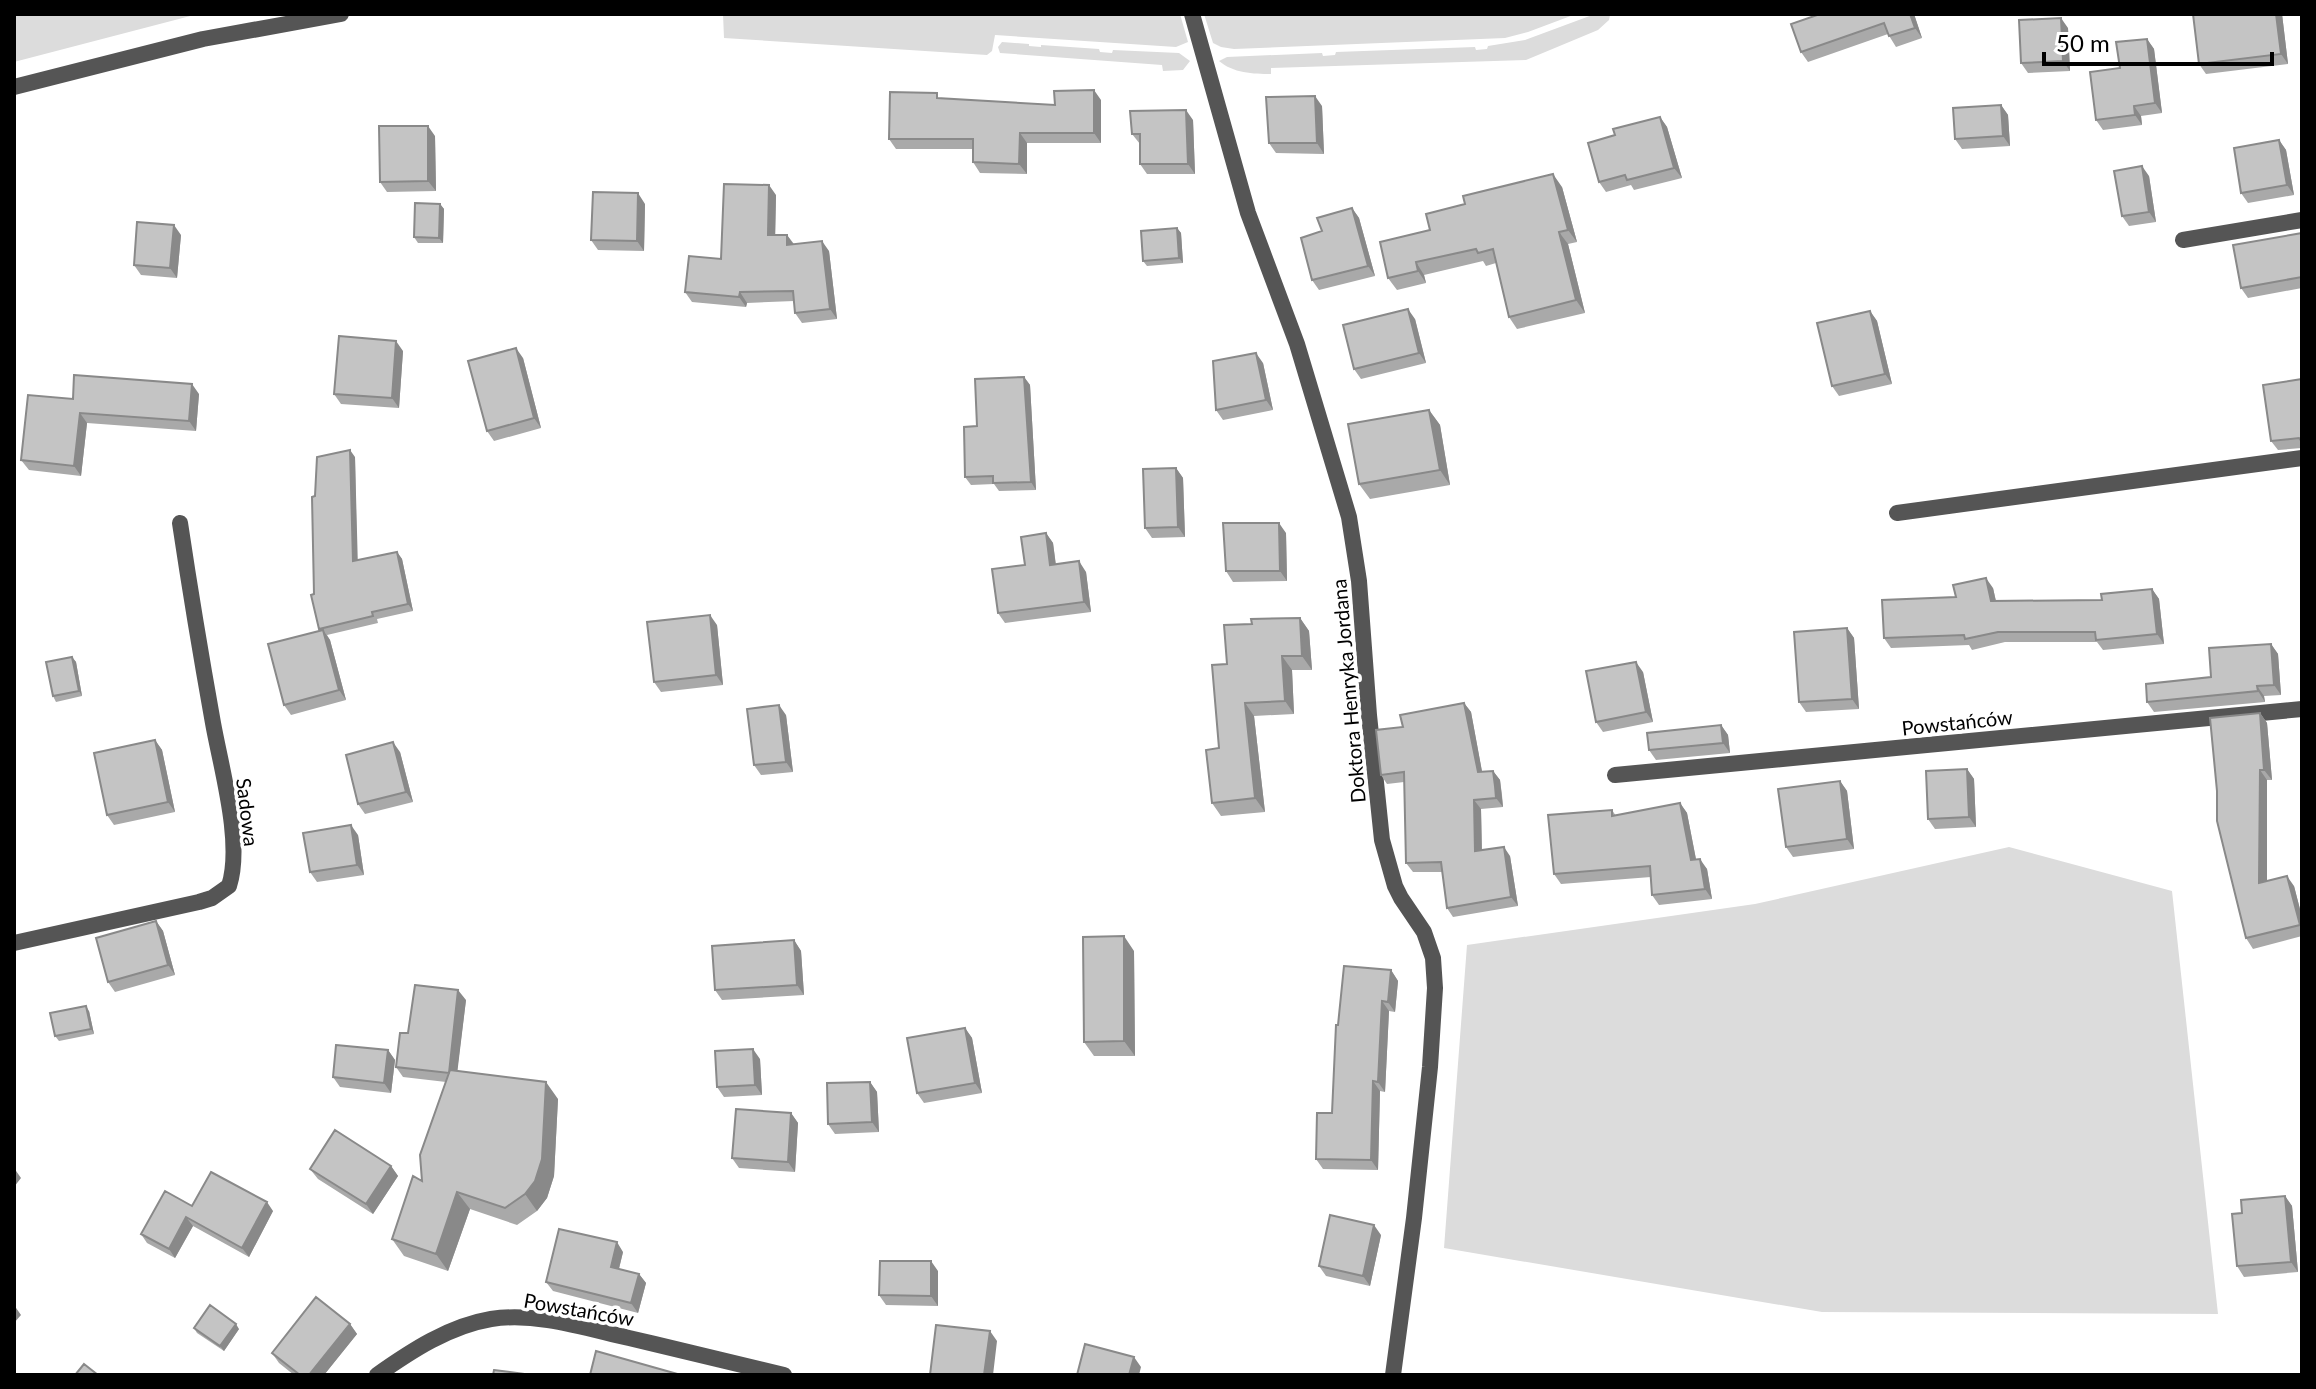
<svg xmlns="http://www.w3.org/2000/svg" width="2316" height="1389" font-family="Lato,sans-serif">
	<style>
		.green { fill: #dcdcdc }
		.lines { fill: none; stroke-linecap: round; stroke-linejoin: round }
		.minor { stroke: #555; stroke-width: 16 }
		.tertiary { stroke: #555; stroke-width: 16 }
		.wall { fill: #a9a9a9 }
		.shaded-wall { fill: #898989 }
		.building { fill: #c4c4c4; stroke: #898989; stroke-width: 2 }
		.labels { text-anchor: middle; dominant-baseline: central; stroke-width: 7; stroke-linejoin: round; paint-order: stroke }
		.street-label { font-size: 20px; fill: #000; stroke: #fff }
	</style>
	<rect width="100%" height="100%" fill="#fff"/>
	<path class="green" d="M14,14H198L14,62Z
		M723,14H1180L1188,42L1176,47L995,35L992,51L987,55L724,38Z
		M1204,14H1576L1528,32L1505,38L1234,49L1221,47L1213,43Z
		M1595,14H1608L1610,15L1609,20L1598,30L1526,60L1271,68V74C1253,74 1233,73 1219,61L1227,57L1322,53L1323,56L1335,55L1336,52L1475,47L1476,50L1487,49L1488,46L1525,40Z
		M1002,42L1029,44V46L1041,47V45L1099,49L1100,52L1112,53L1113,50L1179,53L1190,61L1183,70L1163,71L1162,65L1000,53L998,47Z
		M2009,847L2172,891L2218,1314L1822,1312L1444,1248L1467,945L1755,904Z"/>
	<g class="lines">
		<path class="minor" d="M1192,14L1248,213L1297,344L1349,517L1359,581L1369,715L1382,840L1395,886L1401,898L1424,932L1433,958L1435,988L1430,1067L1414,1218L1393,1375
			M2183,240L2302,220
			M1897,513L2302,458
			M1615,775L2302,709
			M14,943L199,902L212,898L229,886C243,843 221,768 213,723C201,656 190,590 180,523
			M377,1375C411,1351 449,1326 491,1319C537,1312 585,1328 629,1338C681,1350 733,1363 784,1375"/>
		<path class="tertiary" d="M14,87L203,39L341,14"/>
	</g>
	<path class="wall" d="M1820,14H1914L1922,38L1896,47L1888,34L1808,62L1801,52Z
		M2193,14H2282L2288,64L2206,74L2199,64Z
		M2068,28L2070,71L2028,73L2021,63Z
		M2147,39L2154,49L2162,113L2141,116L2142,125L2103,130L2096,120L2120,68Z
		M940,99L1055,105L1101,100V143H1027V174L980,173L973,162V149H896L889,139Z
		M2001,105L2008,115L2010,146L1962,149L1955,139Z
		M1322,106L1324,154L1276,153L1269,143Z
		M1660,117L1667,127L1682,178L1634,190L1631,185L1606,192L1599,182L1615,135Z
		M1193,120L1195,174H1147L1140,164V144L1132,134Z
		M435,136L436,191L387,192L380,182Z
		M2279,140L2286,150L2294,195L2248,203L2241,193Z
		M2149,176L2156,222L2129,226L2122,216Z
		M1562,187L1577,242L1568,244L1585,313L1517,329L1509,317L1496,263L1486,266L1483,261L1424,275L1426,283L1397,290L1388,278L1430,230Z
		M776,195L775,235H787L794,244L829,251L837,319L802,323L795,313L794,301L747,303L746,307L692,302L685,292L721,259Z
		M440,204L444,209L443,243H418L414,237Z
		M645,204L644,251L598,250L591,240Z
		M1352,208L1359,218L1375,276L1319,290L1312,280L1322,231Z
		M1177,228L1181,233L1183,263L1147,266L1143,261Z
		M2302,233V288L2248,298L2241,288Z
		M181,235L177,278L141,275L134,265Z
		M1870,311L1877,321L1892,384L1839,396L1832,386Z
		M1415,319L1426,363L1361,379L1354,369Z
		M403,351L399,408L341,404L334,394Z
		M523,358L541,428L494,441L487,431Z
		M1263,363L1273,410L1223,420L1216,410Z
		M1024,377L1030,385L1036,490L999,491L994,484L971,485L965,477L977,426Z
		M2302,379V448L2278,450L2271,441Z
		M199,394L196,431L87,423L81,476L29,470L21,460L73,399Z
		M1429,410L1440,425L1450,485L1370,499L1359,484Z
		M355,457L357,560L397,552L402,559L413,611L377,619L378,623L327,635L330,640L346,700L291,715L284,705L320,631L319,629L314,594L315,496Z
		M1176,468L1183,478L1185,537L1152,538L1145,528Z
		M1046,533L1053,543L1056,565L1086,572L1091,612L1005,623L998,613L1025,565Z
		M1286,533L1287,581L1233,582L1226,571Z
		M1993,588L1996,601L2102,600L2152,589L2159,599L2164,644L2103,650L2097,642H2005L1972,650L1969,645L1891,648L1884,638L1956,597Z
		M1300,618L1309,631L1312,670H1292L1294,714L1254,716L1265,812L1221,816L1212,803L1219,748L1227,664L1252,624Z
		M717,625L723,685L661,692L654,682Z
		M1847,628L1854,638L1859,709L1806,712L1799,702Z
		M2271,644L2278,654L2281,695L2264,696L2265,702L2154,712L2147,702L2211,677Z
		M72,657L76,662L82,696L56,702L53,696Z
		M1643,672L1653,722L1603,732L1596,722Z
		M1464,703L1471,712L1482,772L1493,771L1500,780L1502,795L1503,807L1481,809L1482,850L1510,856L1518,906L1453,917L1447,908L1442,872H1413L1406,863L1404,782L1387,784L1381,775L1403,727Z
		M2260,713L2267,723L2272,780H2267V881L2294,886L2302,917V936L2253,949L2246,938Z
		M786,715L793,772L761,775L754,765Z
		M1721,725L1728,735L1730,753L1656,760L1649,750Z
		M155,740L162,750L175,812L114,825L107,815Z
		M400,752L413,802L365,814L358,804Z
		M1967,769L1974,779L1976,827L1935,829L1928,819Z
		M1840,781L1847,791L1854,849L1793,857L1786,847Z
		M1680,803L1687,813L1696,859L1707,869L1712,899L1659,905L1652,895L1651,877L1561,884L1554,874L1612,810L1616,816Z
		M358,835L364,875L317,882L310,872Z
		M156,921L163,931L175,975L115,992L108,982Z
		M794,940L801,951L804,995L722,1000L715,990Z
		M1134,951L1135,1056H1094L1084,1042Z
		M1391,970L1398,981L1395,1012L1389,1011L1385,1092L1380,1091L1378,1170L1323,1169L1316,1159L1332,1113L1338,1025Z
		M466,1000L457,1071L558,1099L554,1176L547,1198L537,1211L517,1225L470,1209L448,1271L404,1256L392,1239L422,1181L446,1082L403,1077L396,1067L408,1033Z
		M89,1011L94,1034L59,1041L55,1036Z
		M965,1028L972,1038L982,1093L924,1103L917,1093Z
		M388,1050L395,1060L391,1093L340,1087L333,1077Z
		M760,1059L762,1095L724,1097L717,1087Z
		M870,1082L877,1092L879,1132L835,1134L828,1124Z
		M791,1113L798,1123L795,1172L739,1168L732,1158Z
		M391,1166L398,1176L373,1214L318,1179L310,1169Z
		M2285,1196L2292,1206L2298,1272L2244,1277L2237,1266L2242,1213Z
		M192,1206L273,1211L249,1257L193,1226L175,1258L147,1243L141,1234Z
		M1381,1235L1370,1286L1326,1276L1319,1266Z
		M623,1252L619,1269L639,1274L646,1283L638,1313L553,1291L546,1282Z
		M938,1271V1306L886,1305L879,1295Z
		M350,1324L357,1334L324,1375H294L279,1363L272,1353Z
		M194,1328L239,1329L224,1351L197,1333Z"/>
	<path class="shaded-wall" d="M1910,14H1914L1922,38L1915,28Z
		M2276,14H2282L2288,64L2281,54Z
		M2061,18L2068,28L2070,71L2063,61Z
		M2147,39L2154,49L2162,113L2155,103Z
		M1094,90L1101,100V143L1094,133Z
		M1315,96L1322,106L1324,154L1317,143Z
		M2001,105L2008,115L2010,146L2003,136Z
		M2134,106L2141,116L2142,125L2135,115Z
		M1186,110L1193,120L1195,174L1188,164Z
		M1660,117L1667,127L1682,178L1674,168Z
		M428,126L435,136L436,191L428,181Z
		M1020,133L1027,143V174L1019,164Z
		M2279,140L2286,150L2294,195L2287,185Z
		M2142,166L2149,176L2156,222L2149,212Z
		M1553,174L1562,187L1577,242L1568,230Z
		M769,185L776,195L775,245L768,235Z
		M638,193L645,204L644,251L637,241Z
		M440,204L444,209L443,243L439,238Z
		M1352,208L1359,218L1375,276L1368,266Z
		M174,225L181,235L177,278L170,268Z
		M1177,228L1181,233L1183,263L1179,258Z
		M1559,232L1568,244L1585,313L1576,300Z
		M787,235L794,245H787Z
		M822,241L829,251L837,319L830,309Z
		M1416,262L1424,275L1426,283L1418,271Z
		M740,292L747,303L746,307L739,297Z
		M1408,309L1415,319L1426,363L1419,353Z
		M1870,311L1877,321L1892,384L1885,374Z
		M396,341L403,351L399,408L392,398Z
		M516,348L523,358L541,428L534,418Z
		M1256,353L1263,363L1273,410L1266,400Z
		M1024,377L1030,385L1036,490L1031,482Z
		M192,384L199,394L196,431L189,421Z
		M1429,410L1440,425L1450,485L1440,470Z
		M80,413L87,423L81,476L74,466Z
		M350,450L355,457L358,569L353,561Z
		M1176,468L1183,478L1185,537L1178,527Z
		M1279,523L1286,533L1287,581L1280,571Z
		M1046,533L1053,543L1057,575L1050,565Z
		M397,552L402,559L413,611L408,604Z
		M1079,561L1086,572L1091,612L1084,602Z
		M1986,578L1993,588L1998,611L1991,601Z
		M2152,589L2159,599L2164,644L2157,634Z
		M710,615L717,625L723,685L716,675Z
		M1300,618L1309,631L1312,670L1302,656Z
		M1847,628L1854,638L1859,709L1852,699Z
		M323,630L330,640L346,700L339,690Z
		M2271,644L2278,654L2281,695L2274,685Z
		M1282,656L1292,670L1294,714L1285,701Z
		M72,657L76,662L82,696L79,691Z
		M1636,662L1643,672L1653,722L1646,712Z
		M2257,686L2264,696L2265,702L2258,691Z
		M1245,703L1254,716L1265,812L1255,798Z
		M1464,703L1471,712L1484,782L1478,772Z
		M779,705L786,715L793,772L786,762Z
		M2260,713L2267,723L2272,780L2264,770Z
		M1721,725L1728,735L1730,753L1723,743Z
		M155,740L162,750L175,812L168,802Z
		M393,742L400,752L413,802L406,792Z
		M1967,769L1974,779L1976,827L1969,817Z
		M2260,770L2267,780V893L2259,883Z
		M1493,771L1500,780L1503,807L1496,798Z
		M1840,781L1847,791L1854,849L1847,839Z
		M1474,800L1481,809L1482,861L1475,851Z
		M1680,803L1687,813L1698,870L1691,860Z
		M351,825L358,835L364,875L357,865Z
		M1504,847L1510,856L1518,906L1511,897Z
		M1700,859L1707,869L1712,899L1705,889Z
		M2287,876L2294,886L2302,917V929L2300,925Z
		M156,921L163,931L175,975L168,965Z
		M1124,936L1134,951L1135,1056L1124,1041Z
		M794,940L801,951L804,995L797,985Z
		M1391,970L1398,981L1395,1012L1388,1002Z
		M458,990L466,1000L456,1083L449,1073Z
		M1382,1001L1389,1011L1385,1092L1378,1082Z
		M86,1006L89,1011L94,1034L91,1029Z
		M965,1028L972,1038L982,1093L975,1083Z
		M753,1049L760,1059L762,1095L755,1085Z
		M388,1050L395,1060L391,1093L384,1083Z
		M1373,1081L1380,1091L1378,1170L1371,1160Z
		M546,1082L558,1099L554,1176L547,1198L537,1211L525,1194Z
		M870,1082L877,1092L879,1132L872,1122Z
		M791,1113L798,1123L795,1172L788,1162Z
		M391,1166L398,1176L373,1214L366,1204Z
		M14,1168L21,1178L14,1187Z
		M457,1192L470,1209L448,1271L436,1254Z
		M2285,1196L2292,1206L2298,1272L2291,1262Z
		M267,1202L273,1211L249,1257L242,1248Z
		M186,1217L193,1226L175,1258L169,1249Z
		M1374,1225L1381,1235L1370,1286L1363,1276Z
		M617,1242L623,1252L617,1276L611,1267Z
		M931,1261L938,1271V1306L931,1296Z
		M639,1274L646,1283L638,1313L631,1303Z
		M14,1305L21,1315L14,1323Z
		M236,1324L239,1329L224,1351L220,1346Z
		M350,1324L357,1334L324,1375H309Z
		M990,1331L997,1341L993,1375H984Z
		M1134,1357L1141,1367L1139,1375H1129Z"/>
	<path class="building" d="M1820,14H1910L1915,28L1889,36L1884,23L1801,52L1791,24Z
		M2193,14H2276L2281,54L2199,64Z
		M2061,18L2063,61L2021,63L2019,20Z
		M2147,39L2155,103L2134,106L2135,115L2096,120L2090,72L2120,68L2116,42Z
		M1094,90V133H1020L1019,164L973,162V139H889L890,92L937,93V98L1055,105L1054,91Z
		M1315,96L1317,143H1269L1266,97Z
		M2001,105L2003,136L1955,139L1953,108Z
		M1186,110L1188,164H1140V134H1132L1130,111Z
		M1660,117L1674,168L1627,180L1625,175L1599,182L1588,143L1615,135L1613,129Z
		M379,126H428V181L380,182Z
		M2279,140L2287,185L2241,193L2234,148Z
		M2142,166L2149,212L2122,216L2114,171Z
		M1553,174L1568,230L1559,232L1576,300L1509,317L1493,249L1478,253L1476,249L1416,262L1418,271L1388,278L1380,242L1430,230L1426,214L1465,204L1463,196Z
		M724,184L769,185L768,235H787V245L822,241L830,309L795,313L793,291L740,292L739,297L685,292L689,256L721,259Z
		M593,192L638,193L637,241L591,240Z
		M415,203L440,204L439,238L414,237Z
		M1352,208L1368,266L1312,280L1301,238L1322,231L1317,218Z
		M137,222L174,225L170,268L134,265Z
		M1177,228L1179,258L1143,261L1141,231Z
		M2302,233V277L2241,288L2233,245Z
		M1408,309L1419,353L1354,369L1343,325Z
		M1870,311L1885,374L1832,386L1817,323Z
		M339,336L396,341L392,398L334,394Z
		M516,348L534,418L487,431L468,361Z
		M1256,353L1266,400L1216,410L1213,361Z
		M74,375L192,384L189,421L80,413L74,466L21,460L28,395L73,399Z
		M1024,377L1031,482L993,483V476L965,477L964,427L977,426L975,379Z
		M2302,379V442L2299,438L2271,441L2263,385Z
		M1429,410L1440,470L1359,484L1348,424Z
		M350,450L353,561L397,552L408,604L372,612L373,616L319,629L311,595L314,594L312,497L315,496L317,457Z
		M1176,468L1178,527L1145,528L1143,469Z
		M1223,523H1279L1280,571H1226Z
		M1046,533L1050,565L1079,561L1084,602L998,613L992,569L1025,565L1021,537Z
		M1986,578L1991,601L2102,600L2101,594L2152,589L2157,634L2096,640L2095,632H1998L1965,639L1964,635L1884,638L1882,600L1956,597L1953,585Z
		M710,615L716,675L654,682L647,622Z
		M1300,618L1302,656H1282L1285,701L1245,703L1255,798L1212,803L1206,750L1219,748L1212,665L1227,664L1224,625L1252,624L1251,619Z
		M1847,628L1852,699L1799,702L1794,632Z
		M323,630L339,690L284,705L268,644Z
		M2271,644L2274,685L2257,686L2258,691L2147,702L2146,684L2211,677L2209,648Z
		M72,657L79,691L53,696L46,662Z
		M1636,662L1646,712L1596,722L1586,671Z
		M1464,703L1478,772L1493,771L1495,786L1496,798L1474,800L1475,851L1504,847L1511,897L1447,908L1441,862L1406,863L1404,772L1381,775L1376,730L1403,727L1400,715Z
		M779,705L786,762L754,765L747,709Z
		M2260,713L2264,770H2260L2259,883L2287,876L2300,925L2246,938L2217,821V791L2210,718Z
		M1721,725L1723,743L1649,750L1647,733Z
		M155,740L168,802L107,815L94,753Z
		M393,742L406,792L358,804L346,755Z
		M1967,769L1969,817L1928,819L1926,771Z
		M1840,781L1847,839L1786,847L1778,789Z
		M1680,803L1691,860L1700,859L1705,889L1652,895L1650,866L1554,874L1548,815L1612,810V816Z
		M351,825L357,865L310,872L303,833Z
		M156,921L168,965L108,982L96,938Z
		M1124,936V1041L1084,1042L1083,937Z
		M794,940L797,985L715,990L712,946Z
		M1344,966L1391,970L1388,1002L1382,1001L1378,1082L1373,1081L1371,1160L1316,1159L1317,1113H1332L1336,1025H1338Z
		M415,985L458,990L449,1073L396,1067L400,1033H408Z
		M86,1006L91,1029L55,1036L50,1013Z
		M965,1028L975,1083L917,1093L907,1038Z
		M336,1045L388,1050L384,1083L333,1077Z
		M753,1049L755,1085L717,1087L715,1051Z
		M450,1070L546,1082L542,1159L535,1181L525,1194L505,1208L457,1192L436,1254L392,1239L413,1176L422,1181L420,1155Z
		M870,1082L872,1122L828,1124L827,1083Z
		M736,1109L791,1113L788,1162L732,1158Z
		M335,1130L391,1166L366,1204L310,1169Z
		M211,1172L267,1202L242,1248L186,1217L169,1249L141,1234L165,1191L192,1206Z
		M2285,1196L2291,1262L2237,1266L2232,1214L2242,1213L2241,1200Z
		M1330,1215L1374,1225L1363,1276L1319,1266Z
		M559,1229L617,1242L611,1267L639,1274L631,1303L546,1282Z
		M880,1261H931V1296L879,1295Z
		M316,1297L350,1324L309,1375H300L272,1353Z
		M210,1305L236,1324L220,1346L194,1328Z
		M936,1325L990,1331L984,1375H930Z
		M1085,1344L1134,1357L1129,1375H1077Z
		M596,1351L681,1375H590Z
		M84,1364L98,1375H75Z
		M494,1370L532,1375H493Z"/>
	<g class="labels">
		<g class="street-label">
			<text transform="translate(1348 691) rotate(-95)">Doktora Henryka Jordana</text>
			<text transform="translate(1957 722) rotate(-6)">Powstańców</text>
			<text transform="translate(248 812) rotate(83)">Sadowa</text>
			<text transform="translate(579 1309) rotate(10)">Powstańców</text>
		</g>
	</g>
	<rect width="2316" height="1389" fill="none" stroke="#000000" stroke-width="32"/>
	<path d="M2044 52v12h228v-12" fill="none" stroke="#000000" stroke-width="4"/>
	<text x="2056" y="52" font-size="24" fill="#000000" stroke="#ffffff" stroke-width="6" paint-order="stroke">50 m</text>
</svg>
